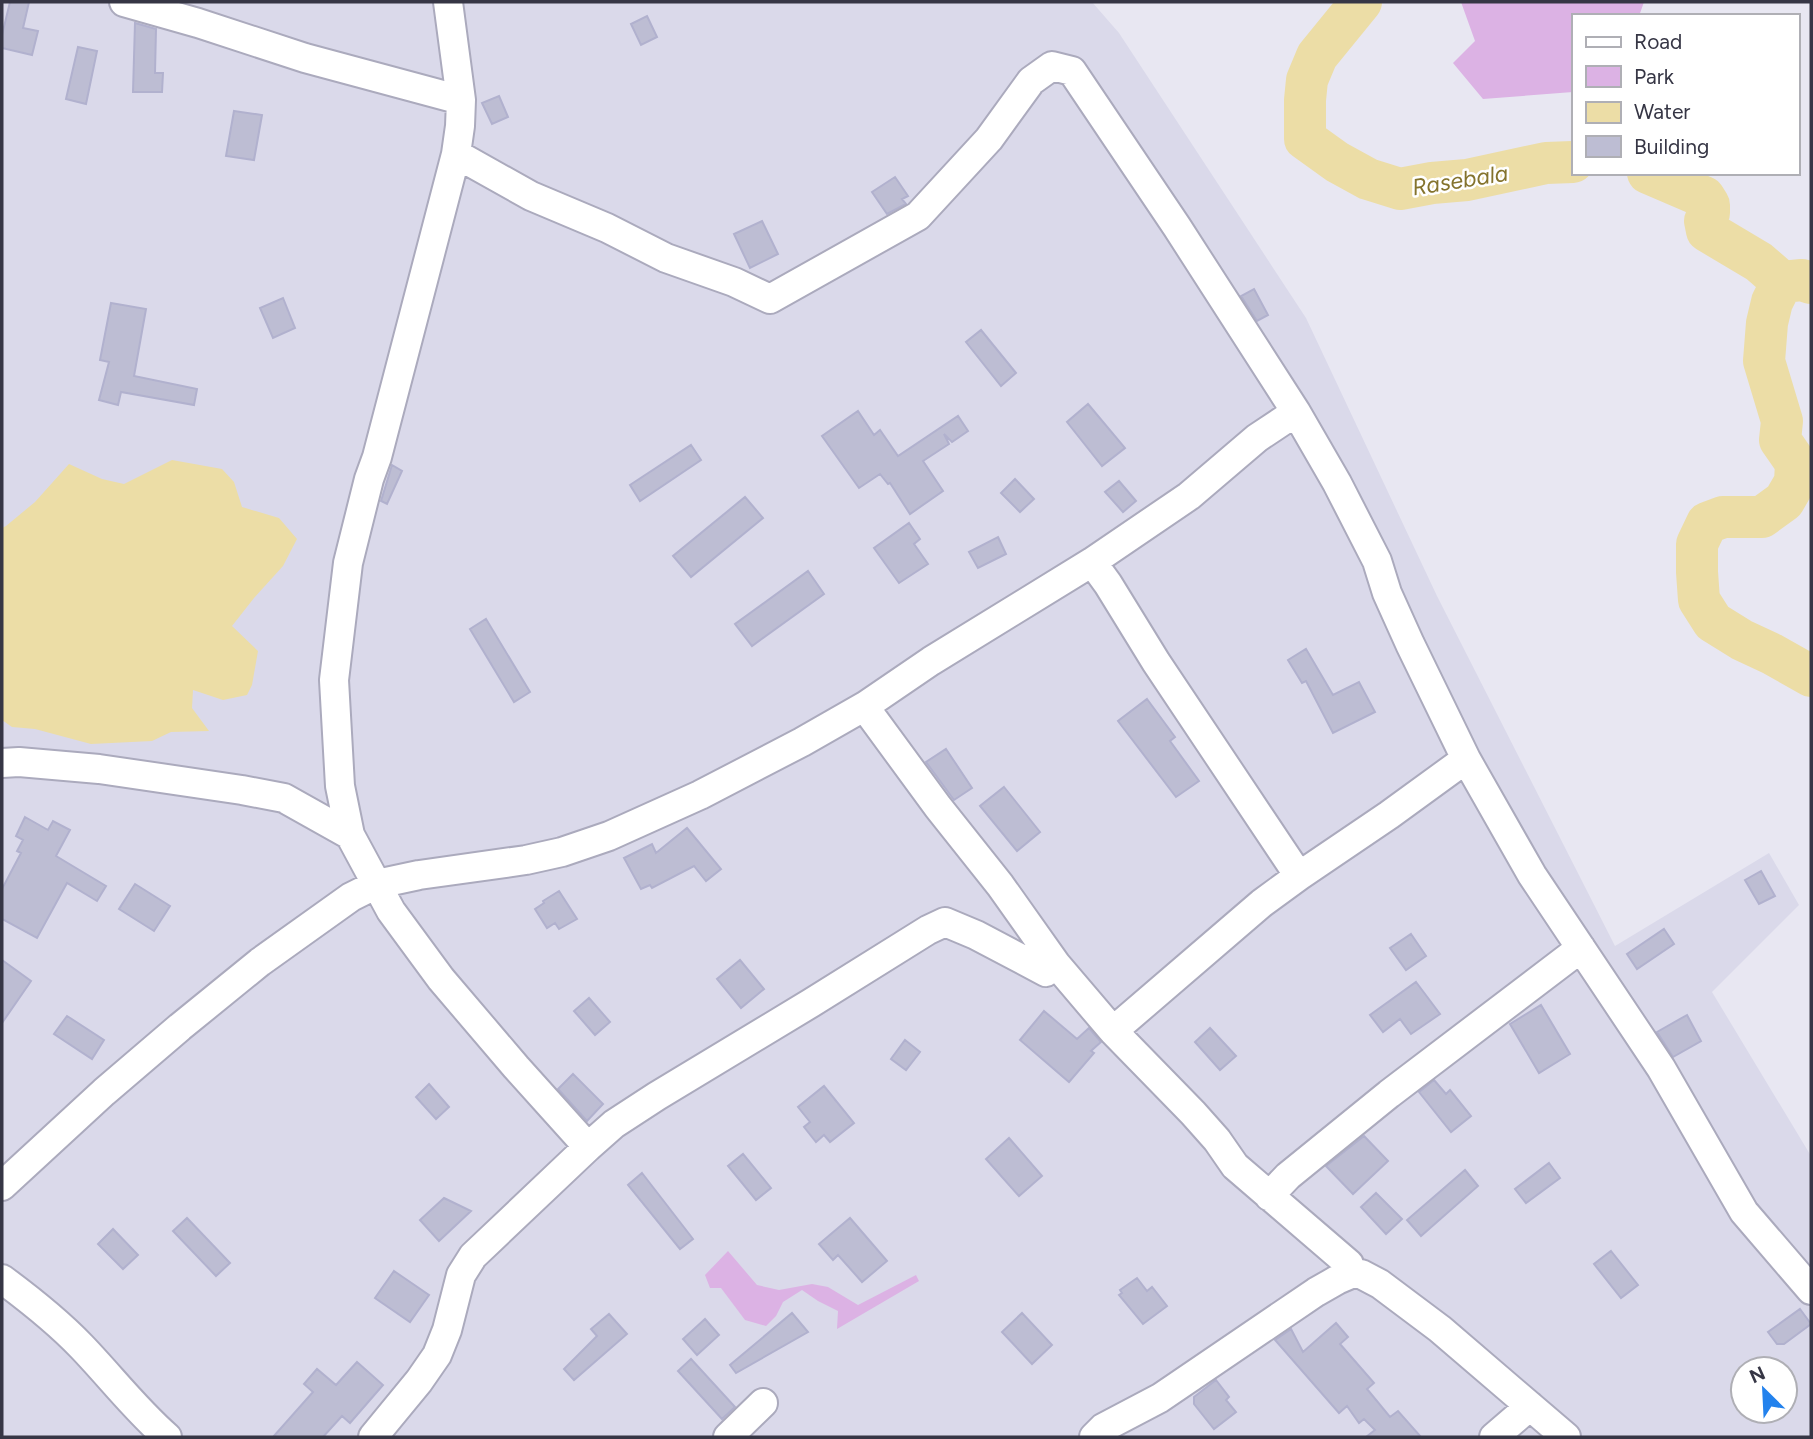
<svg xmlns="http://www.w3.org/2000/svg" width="1813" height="1439" font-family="Figtree,sans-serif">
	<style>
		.residential { fill: #dad9ea; fill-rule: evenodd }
		.green { fill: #dcb2e4 }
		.water { fill: #ecdda6 }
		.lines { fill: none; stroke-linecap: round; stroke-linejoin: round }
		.river { stroke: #ecdda6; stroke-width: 42 }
		.building { fill: #bdbdd3; stroke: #b1b1ce; stroke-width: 2 }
		.minor-casing { stroke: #abaabd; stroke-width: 32 }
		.minor { stroke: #fff; stroke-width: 28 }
		.labels { text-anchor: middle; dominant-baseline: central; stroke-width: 5; stroke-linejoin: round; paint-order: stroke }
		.water-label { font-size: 23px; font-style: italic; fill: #84732d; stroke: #fff }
	</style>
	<rect width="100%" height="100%" fill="#e8e7f2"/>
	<path class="residential" d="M2,2H1092L1119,33L1306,318L1437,596L1615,946L1769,853L1799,905L1712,992L1811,1156V1437H2ZM1743,1369H1785V1411H1743Z"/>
	<path class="green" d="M1461,2L1542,3L1545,2H1644L1639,16H1573V92L1483,99L1453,63L1475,41Z
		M728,1251L757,1285L779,1290L812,1284L828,1287L858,1305L916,1275L919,1281L837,1329L838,1311L818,1301L802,1290L783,1302L776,1316L766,1326L745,1320L721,1288H710L705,1275Z"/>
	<path class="water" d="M172,460L222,469L234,482L242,507L279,518L297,539L283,566L254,598L232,626L258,651L252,685L247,695L223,700L193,690L192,708L209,731L171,732L152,741L91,744L35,729L12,727L2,720V528L6,526L35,502L69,464L102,479L124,484Z"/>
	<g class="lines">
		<path class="river" d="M1361,2L1317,56L1307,80L1305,100V139L1337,162L1368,179L1400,189L1432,183L1467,180L1546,163L1573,162
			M1648,173L1704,197L1709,205V213L1705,221L1707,231L1759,262L1782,282L1802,280L1811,283
			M1782,282L1772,302L1767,323L1764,361L1782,421L1780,440L1796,463L1795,482L1784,501L1762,517H1723L1707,523L1697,544V572L1699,600L1713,622L1742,640L1772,654L1811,676"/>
	</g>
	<path class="building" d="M10,2H29L23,28L38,31L32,55L2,48V35Z
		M647,16L657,37L641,45L631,24Z
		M135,23L156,29L155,73H163L162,92H133Z
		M78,47L97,51L86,104L66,99Z
		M499,96L508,117L492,124L482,103Z
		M234,111L262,115L254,160L226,156Z
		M895,177L908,196L902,199L906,204L887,214L872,192Z
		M762,221L778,254L750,268L734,234Z
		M1254,289L1268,315L1257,321L1241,296Z
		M283,298L295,328L273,338L260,308Z
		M111,303L146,309L134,376L197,389L194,405L121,392L118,405L99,400L109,362L100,360Z
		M981,330L1016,373L1001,386L966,342Z
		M1088,404L1125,448L1102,466L1067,422Z
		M858,411L874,435L880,430L898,456L958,416L968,431L952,442L944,434L949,444L923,461L943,491L910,514L890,483L888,484L880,474L859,488L822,436Z
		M691,445L701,460L640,501L630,485Z
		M392,465L402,471L387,504L381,501Z
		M1015,479L1034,499L1020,512L1001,493Z
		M1119,481L1136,501L1123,512L1105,492Z
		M745,497L763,518L691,577L673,556Z
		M909,523L920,539L914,544L928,564L899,583L874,548Z
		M998,537L1006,554L978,568L969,552Z
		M808,571L824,594L752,646L735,624Z
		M486,619L530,692L514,702L470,629Z
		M1306,649L1333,695L1359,682L1375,712L1333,733L1306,681L1302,683L1288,660Z
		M1147,699L1175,737L1170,741L1199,781L1176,797L1118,721Z
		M946,749L972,788L954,800L926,762Z
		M1004,787L1040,832L1017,851L980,806Z
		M25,817L48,830L53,821L70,830L56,856L106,886L97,901L67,883L37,938L2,919V889L21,853L17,851L23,840L16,836Z
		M687,828L721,869L706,881L694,866L652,888L650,885L641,889L624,858L652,844L656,853Z
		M1761,871L1775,896L1759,904L1745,880Z
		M135,884L170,906L154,931L119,909Z
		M559,891L577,919L559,929L555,923L547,928L535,909L544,903L543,901Z
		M1664,929L1674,944L1637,969L1627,954Z
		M1411,934L1426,956L1406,970L1390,948Z
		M2,960L31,981L2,1023Z
		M740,960L764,989L741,1008L717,979Z
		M1416,982L1440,1014L1411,1034L1400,1019L1383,1032L1370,1015Z
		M589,998L610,1022L595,1035L574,1011Z
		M1541,1005L1570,1054L1539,1073L1510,1024Z
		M1044,1011L1077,1039L1089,1028L1101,1042L1091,1051L1094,1053L1069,1082L1020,1040Z
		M1687,1015L1701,1041L1673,1057L1657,1032Z
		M67,1016L104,1040L92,1059L54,1034Z
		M1210,1028L1236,1056L1220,1070L1195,1042Z
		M905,1040L920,1052L906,1070L891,1059Z
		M573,1074L603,1104L587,1121L558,1089Z
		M1434,1080L1446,1094L1450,1090L1471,1116L1451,1132L1419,1092Z
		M429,1084L449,1107L436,1119L416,1097Z
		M824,1086L854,1123L830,1142L824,1135L816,1142L804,1127L810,1122L798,1107Z
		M1364,1136L1388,1161L1353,1194L1326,1166Z
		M1009,1138L1042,1176L1019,1196L986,1159Z
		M743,1154L771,1188L756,1200L728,1166Z
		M1549,1163L1560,1178L1526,1203L1515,1189Z
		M1465,1170L1478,1186L1421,1236L1407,1220Z
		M642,1173L693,1239L680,1249L628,1185Z
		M1376,1193L1402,1219L1386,1234L1361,1207Z
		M444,1198L471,1211L439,1241L420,1220Z
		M187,1218L230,1263L216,1276L173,1231Z
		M850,1218L887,1261L862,1282L838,1255L833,1260L819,1244Z
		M113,1229L138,1255L123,1269L98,1244Z
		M1611,1251L1638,1285L1621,1298L1594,1264Z
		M394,1271L429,1295L410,1322L375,1298Z
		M1137,1278L1147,1291L1152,1287L1167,1306L1143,1324L1119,1295L1122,1293L1120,1290Z
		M1800,1309L1811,1324L1784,1344H1777L1768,1332Z
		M792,1313L808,1332L736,1373L730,1365Z
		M1022,1313L1052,1345L1032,1364L1002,1332Z
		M609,1314L627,1334L574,1380L564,1369L597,1336L591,1329Z
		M705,1319L719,1335L697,1355L683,1339Z
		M1336,1323L1348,1337L1340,1344L1374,1383L1367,1389L1390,1417L1398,1411L1421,1437H1366L1375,1430L1364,1419L1359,1423L1347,1406L1339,1413L1275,1340L1291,1329L1303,1352Z
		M691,1359L735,1407L722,1419L678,1371Z
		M357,1362L383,1385L350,1423L342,1416L323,1437H273L313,1392L304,1384L317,1369L336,1385Z
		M1216,1380L1229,1397L1226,1400L1236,1412L1214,1429L1194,1404V1397Z"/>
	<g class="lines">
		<g class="minor-casing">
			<path id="minor" d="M124,2L198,23L305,58L461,100
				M448,2L461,100L460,126L456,154L377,457L369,479L348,563L334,680L340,786L350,835L391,911L441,979L516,1067L588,1147
				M456,154L531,196L607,228L666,258L734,282L770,299L918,216L989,139L1031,81L1052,66L1072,71L1177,227L1296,412L1337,483L1377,561L1387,593L1410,644L1466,759L1532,875L1661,1068L1744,1212L1811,1290
				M1092,562L1108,584L1156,662L1299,876L1262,903L1113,1031
				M865,706L872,717L938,807L1000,885L1056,964L1113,1031L1193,1113L1217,1140L1235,1166L1349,1264L1351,1274
				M2,763L19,762L99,769L242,790L284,798L350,835
				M1299,876L1389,815L1466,759
				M2,1186L104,1092L180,1027L260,962L351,897L377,884L419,875L526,860L562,852L609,836L700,795L802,742L865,706L931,661L1092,562L1189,496L1257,438L1296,412
				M1269,1196L1288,1176L1389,1094L1581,948
				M2,1279C29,1299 57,1321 81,1346C110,1376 135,1409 167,1437
				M373,1437L419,1381L437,1355L447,1330L461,1275L473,1256L588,1147L614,1124L657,1096L811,1003L928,930L945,922L976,935L1046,972L1056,964
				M728,1437L763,1403
				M1094,1437L1103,1428L1160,1398L1316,1292L1337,1280L1351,1274H1361L1380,1284L1440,1329L1566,1437
				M1494,1437L1530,1406"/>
		</g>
		<use href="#minor" class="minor"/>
	</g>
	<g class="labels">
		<g class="water-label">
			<text transform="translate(1460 180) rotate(-9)">Rasebala</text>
		</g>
	</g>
	<rect width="1813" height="1439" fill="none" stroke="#363645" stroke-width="7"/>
	<rect x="1572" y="14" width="228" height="161" fill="#ffffff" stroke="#afafb5" stroke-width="2"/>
	<rect x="1586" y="37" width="35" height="10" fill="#ffffff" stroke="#afafb5" stroke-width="2"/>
	<text x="1634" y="49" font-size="21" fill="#363645">Road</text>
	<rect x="1586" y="66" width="35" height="21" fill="#dcb2e4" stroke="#afafb5" stroke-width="2"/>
	<text x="1634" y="84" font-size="21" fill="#363645">Park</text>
	<rect x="1586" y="102" width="35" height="21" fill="#ecdda6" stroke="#afafb5" stroke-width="2"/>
	<text x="1634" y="119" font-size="21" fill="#363645">Water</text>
	<rect x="1586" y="136" width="35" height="21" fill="#bdbdd3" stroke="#afafb5" stroke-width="2"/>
	<text x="1634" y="154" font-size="21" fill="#363645">Building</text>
	<g transform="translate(1764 1390) rotate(336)"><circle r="33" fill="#ffffff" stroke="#afafb5" stroke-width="2"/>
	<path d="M0-5L12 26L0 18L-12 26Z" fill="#2382ed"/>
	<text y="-10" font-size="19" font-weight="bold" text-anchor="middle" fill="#363645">N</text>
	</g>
</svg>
